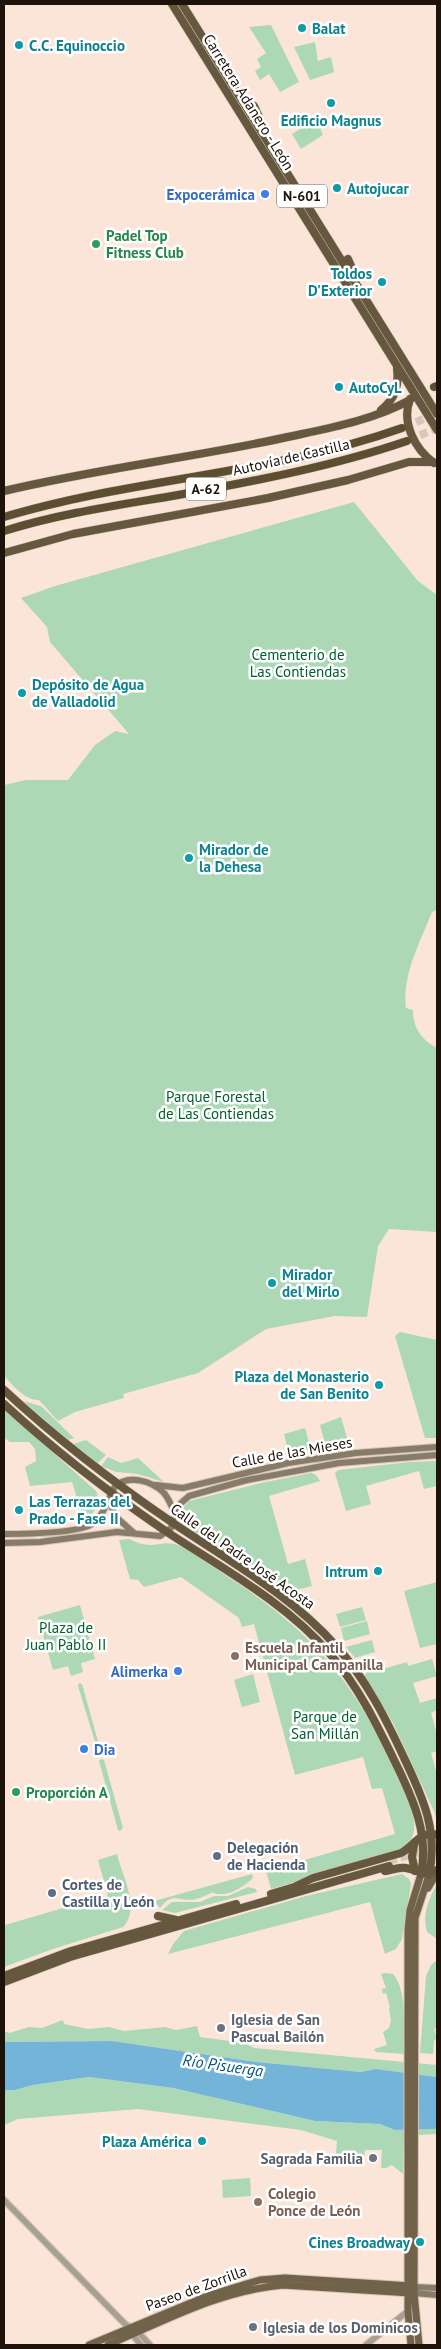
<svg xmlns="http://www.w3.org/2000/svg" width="441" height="2349" font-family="'PT Sans',sans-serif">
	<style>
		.green { fill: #add8b6 }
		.water { fill: #75b4d9 }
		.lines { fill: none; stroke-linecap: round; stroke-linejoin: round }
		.trunk-tunnel { stroke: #d9c6b9; stroke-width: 8; stroke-dasharray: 8 4; stroke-linecap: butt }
		.motorway-tunnel { stroke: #d9c6b9; stroke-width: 8; stroke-dasharray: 8 4; stroke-linecap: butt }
		.tertiary-casing { stroke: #d7c3b7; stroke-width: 8 }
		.secondary-casing { stroke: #d7c3b7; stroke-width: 8 }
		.primary-casing { stroke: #d7c3b7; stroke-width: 9 }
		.trunk-casing { stroke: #d7c3b7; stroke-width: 9 }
		.motorway-casing { stroke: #d7c3b7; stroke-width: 9 }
		.tertiary { stroke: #a7a092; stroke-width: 5.5 }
		.secondary { stroke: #877c68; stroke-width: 6 }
		.primary { stroke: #70634a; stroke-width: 7 }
		.trunk { stroke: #66583e; stroke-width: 8 }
		.motorway { stroke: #5c4e31; stroke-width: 8 }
		.culture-dot { fill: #0f9aa8; stroke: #fff; stroke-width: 2 }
		.shop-dot { fill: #3f7fe0; stroke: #fff; stroke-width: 2 }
		.leisure-dot { fill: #2e9e5b; stroke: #fff; stroke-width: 2 }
		.education-dot { fill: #8d6e63; stroke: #fff; stroke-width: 2 }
		.service-dot { fill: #5c6f8a; stroke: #fff; stroke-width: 2 }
		.worship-dot { fill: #6b7280; stroke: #fff; stroke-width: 2 }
		.labels { text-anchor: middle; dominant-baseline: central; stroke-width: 5; stroke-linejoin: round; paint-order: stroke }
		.shield { fill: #fff; stroke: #625a54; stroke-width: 1 }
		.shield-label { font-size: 14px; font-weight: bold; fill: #1e130b }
		.culture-label { font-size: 15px; font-weight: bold; fill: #0d838f; stroke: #fff; text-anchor: start }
		.street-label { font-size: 15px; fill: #1e130b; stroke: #fff }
		.shop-label { font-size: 15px; font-weight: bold; fill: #366cbe; stroke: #fff; text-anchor: end }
		.leisure-label { font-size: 15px; font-weight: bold; fill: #27864d; stroke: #fff; text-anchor: start }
		.park-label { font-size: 15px; fill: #02602d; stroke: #fff }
		.education-label { font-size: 15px; font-weight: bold; fill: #785e54; stroke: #fff; text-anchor: start }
		.service-label { font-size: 15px; font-weight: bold; fill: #4e5e75; stroke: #fff; text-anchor: start }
		.worship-label { font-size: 15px; font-weight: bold; fill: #5b616d; stroke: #fff; text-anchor: start }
		.water-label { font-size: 16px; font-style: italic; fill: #02587b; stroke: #fff }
	</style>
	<rect width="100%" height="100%" fill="#fae5d8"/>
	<path class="green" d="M271,25L299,82L280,92L269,74L260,80L255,71L261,67L257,59L266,53L249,27Z
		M315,42L318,61L331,57L334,72L310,80L294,47Z
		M316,119L323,135L301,149L292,134Z
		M354,502L418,581L437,595V910L432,912C420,943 402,974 406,1008L413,1010C413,1029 422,1040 437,1048V1232L389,1229L378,1246L367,1317L335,1316L266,1329L198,1373L123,1394L124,1398L75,1412L58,1421L39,1400C25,1401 13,1385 4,1376V785L26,780H68L95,745L115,731L129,734L50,642L47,627L21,598L55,586Z
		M400,1332L437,1340V1438H425L395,1336Z
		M23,1401L41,1406L74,1438L68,1440Z
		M4,1409L96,1491C101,1503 94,1515 84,1521L72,1482L30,1486L25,1467L36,1461L35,1449L29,1442H10L4,1438Z
		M341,1417L349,1445L326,1448L320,1425Z
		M305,1428L311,1449L289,1454L284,1434Z
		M86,1440L106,1455L98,1463L73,1444Z
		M108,1457L121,1463L138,1458L164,1482L138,1474L116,1472L101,1466Z
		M437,1461V1486L424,1489L419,1471L366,1486L371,1504L346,1511L335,1473L338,1470L410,1462Z
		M311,1473L316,1475L320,1481L269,1496L288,1564L305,1559L312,1586L285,1593L192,1530L181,1516L183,1508L189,1501L261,1483Z
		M129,1539C136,1542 143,1545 151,1545C162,1544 169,1541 180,1546C197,1554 213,1567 228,1577C311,1631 352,1678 394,1769C401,1784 421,1820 412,1837C409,1844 402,1847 396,1853L271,1889L266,1871L395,1834L382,1788L372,1789L363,1757L295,1775L254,1624L242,1627L239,1618L181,1577L144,1587L138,1580L130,1579L119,1540Z
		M437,1582V1644L420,1648L404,1591Z
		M80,1605L95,1659L81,1663L83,1672L71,1676L68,1666L53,1670L38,1617Z
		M362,1607L366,1620L340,1627L336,1614Z
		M367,1621L370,1634L344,1641L341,1628Z
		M372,1640L375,1652L355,1658L346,1647Z
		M373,1657L377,1670L369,1673L407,1662L408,1666L432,1659L437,1676L413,1683L420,1703L437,1698V1710L431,1713L437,1734V1751L431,1753L437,1775V1821L434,1811L393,1723L364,1675L367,1673L358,1662Z
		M253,1674L260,1702L242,1707L234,1680Z
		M79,1683L82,1684L101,1752L99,1755L78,1686Z
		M101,1759L104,1760L123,1828L120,1831L118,1830L99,1761Z
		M117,1854C122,1875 141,1909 123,1927L53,1949L4,1967L5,1925L87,1901L88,1904L105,1899L104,1897L108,1895L98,1860Z
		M252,1874L253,1878C245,1886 230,1896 218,1894C212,1894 218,1892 211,1893C206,1895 201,1898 196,1899C180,1903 173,1890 160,1908L154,1901Z
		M402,1874L409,1879L411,1884L402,1939L396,1949L385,1954L370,1902L168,1954L173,1944L184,1931L306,1896Z
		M437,1884V1939L427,1932C422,1915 428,1900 437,1884Z
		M248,1887L256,1889L257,1892L175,1913L162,1910L172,1902H200L214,1896H228Z
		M437,1960V2027L434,2029L437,2039L434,2040L433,2054L420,2053L426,1976L431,1965Z
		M385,1973L393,1974C408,1991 403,2031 404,2054L376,2052L374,2049L387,2045L383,2032L389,2028L391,2021L389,2008L390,2007L386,1993L383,1994L382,1989L386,1988L381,1974Z
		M63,2020L64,2024L88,2029L109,2027L124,2031L165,2027L176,2030L197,2026L200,2037L245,2043L254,2048L437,2065V2077L376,2069L361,2072L256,2062L112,2041L4,2042V2031L9,2033L29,2027L42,2028Z
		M89,2077L173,2088L315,2121L380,2124L395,2130L437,2129V2134L404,2136L403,2174L392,2165L386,2168H381L382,2150H365L363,2166L335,2164L337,2141L301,2130L138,2109L18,2119L4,2125V2090H15L33,2085Z
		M250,2178L251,2196L223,2198L222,2180Z"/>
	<path class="water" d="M112,2041L256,2062L361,2072L376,2069L437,2077V2129L395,2130L380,2124L315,2121L173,2088L89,2077L33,2085L15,2090H4V2042Z"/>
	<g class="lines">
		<path class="trunk-tunnel" d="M389,1861L437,1847"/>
		<path class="motorway-tunnel" d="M405,427L437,413
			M409,440L437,428"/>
		<g class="tertiary-casing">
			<path id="tertiary" d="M4,2200L125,2324L138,2332L150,2345
				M131,2333L141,2345
				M366,2345L408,2311"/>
		</g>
		<g class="secondary-casing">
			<path id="secondary" d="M155,1485L183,1488L288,1463L356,1453L437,1447
				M109,1500L116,1517L134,1533
				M175,1514L180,1504L189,1496L247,1480L339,1463L437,1455
				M4,1534C22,1534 83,1534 95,1522C105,1513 108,1499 114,1488C127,1473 152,1481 164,1493C169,1499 172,1507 175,1514L171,1528L160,1536L117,1532L40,1542L4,1543
				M414,2287L437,2288
				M414,2293L437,2295"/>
		</g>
		<g class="primary-casing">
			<path id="primary" d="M428,1888L437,1873
				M89,2345L210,2295L260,2280L285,2278L411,2286
				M108,2345C164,2321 221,2290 283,2285L411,2293
				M411,2345L408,2311V1930L410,1910L421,1874
				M419,2345L414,2293L415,1918L429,1875"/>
		</g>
		<g class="trunk-casing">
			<path id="trunk" d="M172,4L437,430
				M182,4L437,414
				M254,106L264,128
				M348,259L354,273
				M410,399C401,423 415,449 434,463
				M381,410C396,398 399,386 397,368
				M4,491C96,469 190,458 283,438C324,429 372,421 410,400
				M4,553L73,534L268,498L348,480L409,462H433
				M4,1390C57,1439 114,1483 173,1523C229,1561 291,1595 336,1646C367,1680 387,1721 406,1762C424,1800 438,1832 429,1875
				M4,1404C55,1451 112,1495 170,1534C225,1570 286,1603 330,1654C359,1687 378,1727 397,1766C414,1801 429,1835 421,1874
				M414,1845L412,1857L415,1871
				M385,1871C392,1870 398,1867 406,1868C419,1870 424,1878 437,1870
				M296,1886L313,1878L401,1853C414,1846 421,1830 437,1835
				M271,1894L301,1885
				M158,1916L176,1920
				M4,1976L71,1951L236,1904
				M4,1982L70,1957L389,1866"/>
		</g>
		<g class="motorway-casing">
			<path id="motorway" d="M434,387L437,386
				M4,517C134,478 273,474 402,428
				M4,531C61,513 120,505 178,495C255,481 334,466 407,441"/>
		</g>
		<use href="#tertiary" class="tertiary"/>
		<use href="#secondary" class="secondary"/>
		<use href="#primary" class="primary"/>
		<use href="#trunk" class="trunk"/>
		<use href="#motorway" class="motorway"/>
	</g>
	<g class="culture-dot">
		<circle cx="302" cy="28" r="5"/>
		<circle cx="19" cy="45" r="5"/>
		<circle cx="331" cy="103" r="5"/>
		<circle cx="337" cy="188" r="5"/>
		<circle cx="382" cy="282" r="5"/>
		<circle cx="339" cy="387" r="5"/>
		<circle cx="22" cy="693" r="5"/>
		<circle cx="189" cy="858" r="5"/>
		<circle cx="272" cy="1283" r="5"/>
		<circle cx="379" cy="1385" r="5"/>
		<circle cx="19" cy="1510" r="5"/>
		<circle cx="378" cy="1571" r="5"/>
		<circle cx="202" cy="2141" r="5"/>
		<circle cx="420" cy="2242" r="5"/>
	</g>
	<g class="shop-dot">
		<circle cx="265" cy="194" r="5"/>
		<circle cx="178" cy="1671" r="5"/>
		<circle cx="84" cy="1749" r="5"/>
	</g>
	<g class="leisure-dot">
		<circle cx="96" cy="244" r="5"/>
		<circle cx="16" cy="1792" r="5"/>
	</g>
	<g class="education-dot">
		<circle cx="235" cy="1656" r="5"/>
		<circle cx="258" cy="2202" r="5"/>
	</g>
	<g class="service-dot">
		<circle cx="217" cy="1856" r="5"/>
		<circle cx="52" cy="1893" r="5"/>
	</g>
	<g class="worship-dot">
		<circle cx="221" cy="2028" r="5"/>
		<circle cx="373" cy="2158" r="5"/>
		<circle cx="253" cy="2327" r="5"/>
	</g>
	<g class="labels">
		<g class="shield">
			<rect x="277" y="184.5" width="50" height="23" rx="4"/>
			<rect x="186" y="477.5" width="40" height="23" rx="4"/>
		</g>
		<g class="shield-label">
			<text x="302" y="196">N-601</text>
			<text x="206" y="489">A-62</text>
		</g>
		<g class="culture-label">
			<text x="312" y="28">Balat</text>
			<text x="29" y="45">C.C. Equinoccio</text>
			<text x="331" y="120" text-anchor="middle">Edificio Magnus</text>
			<text x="347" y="188">Autojucar</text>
			<text x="372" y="273" text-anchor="end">Toldos<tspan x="372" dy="17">D'Exterior</tspan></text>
			<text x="349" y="387">AutoCyL</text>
			<text x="32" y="684">Depósito de Agua<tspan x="32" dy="17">de Valladolid</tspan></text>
			<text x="199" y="849">Mirador de<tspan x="199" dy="17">la Dehesa</tspan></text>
			<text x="282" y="1274">Mirador<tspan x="282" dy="17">del Mirlo</tspan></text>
			<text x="369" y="1376" text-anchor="end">Plaza del Monasterio<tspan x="369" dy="17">de San Benito</tspan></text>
			<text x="29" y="1501">Las Terrazas del<tspan x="29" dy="17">Prado - Fase II</tspan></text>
			<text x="368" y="1571" text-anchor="end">Intrum</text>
			<text x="192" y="2141" text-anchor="end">Plaza América</text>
			<text x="410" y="2242" text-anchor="end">Cines Broadway</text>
		</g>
		<g class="street-label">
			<text transform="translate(249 102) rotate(58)">Carretera Adanero - León</text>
			<text transform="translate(291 457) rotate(-13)">Autovía de Castilla</text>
			<text transform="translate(292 1452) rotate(-10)">Calle de las Mieses</text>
			<text transform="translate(243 1556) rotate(35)">Calle del Padre José Acosta</text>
			<text transform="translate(196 2288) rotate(-20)">Paseo de Zorrilla</text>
		</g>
		<g class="shop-label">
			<text x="255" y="194">Expocerámica</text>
			<text x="168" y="1671">Alimerka</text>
			<text x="94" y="1749" text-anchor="start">Dia</text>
		</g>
		<g class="leisure-label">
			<text x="106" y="235">Padel Top<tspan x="106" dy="17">Fitness Club</tspan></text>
			<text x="26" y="1792">Proporción A</text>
		</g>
		<g class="park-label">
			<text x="298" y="654">Cementerio de<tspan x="298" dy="17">Las Contiendas</tspan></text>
			<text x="216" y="1096">Parque Forestal<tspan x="216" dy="17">de Las Contiendas</tspan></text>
			<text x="66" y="1627">Plaza de<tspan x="66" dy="17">Juan Pablo II</tspan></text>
			<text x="325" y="1716">Parque de<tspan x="325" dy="17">San Millán</tspan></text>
		</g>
		<g class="education-label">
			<text x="245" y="1647">Escuela Infantil<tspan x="245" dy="17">Municipal Campanilla</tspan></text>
			<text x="268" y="2193">Colegio<tspan x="268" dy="17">Ponce de León</tspan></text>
		</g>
		<g class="service-label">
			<text x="227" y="1847">Delegación<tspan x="227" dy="17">de Hacienda</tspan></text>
			<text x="62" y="1884">Cortes de<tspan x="62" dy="17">Castilla y León</tspan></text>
		</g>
		<g class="worship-label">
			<text x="231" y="2019">Iglesia de San<tspan x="231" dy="17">Pascual Bailón</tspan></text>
			<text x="363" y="2158" text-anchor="end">Sagrada Familia</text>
			<text x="263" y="2327">Iglesia de los Dominicos</text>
		</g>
		<g class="water-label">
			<text transform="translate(223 2065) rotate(8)">Río Pisuerga</text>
		</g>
	</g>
	<rect width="441" height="2349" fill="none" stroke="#1e130b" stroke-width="10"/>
</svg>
